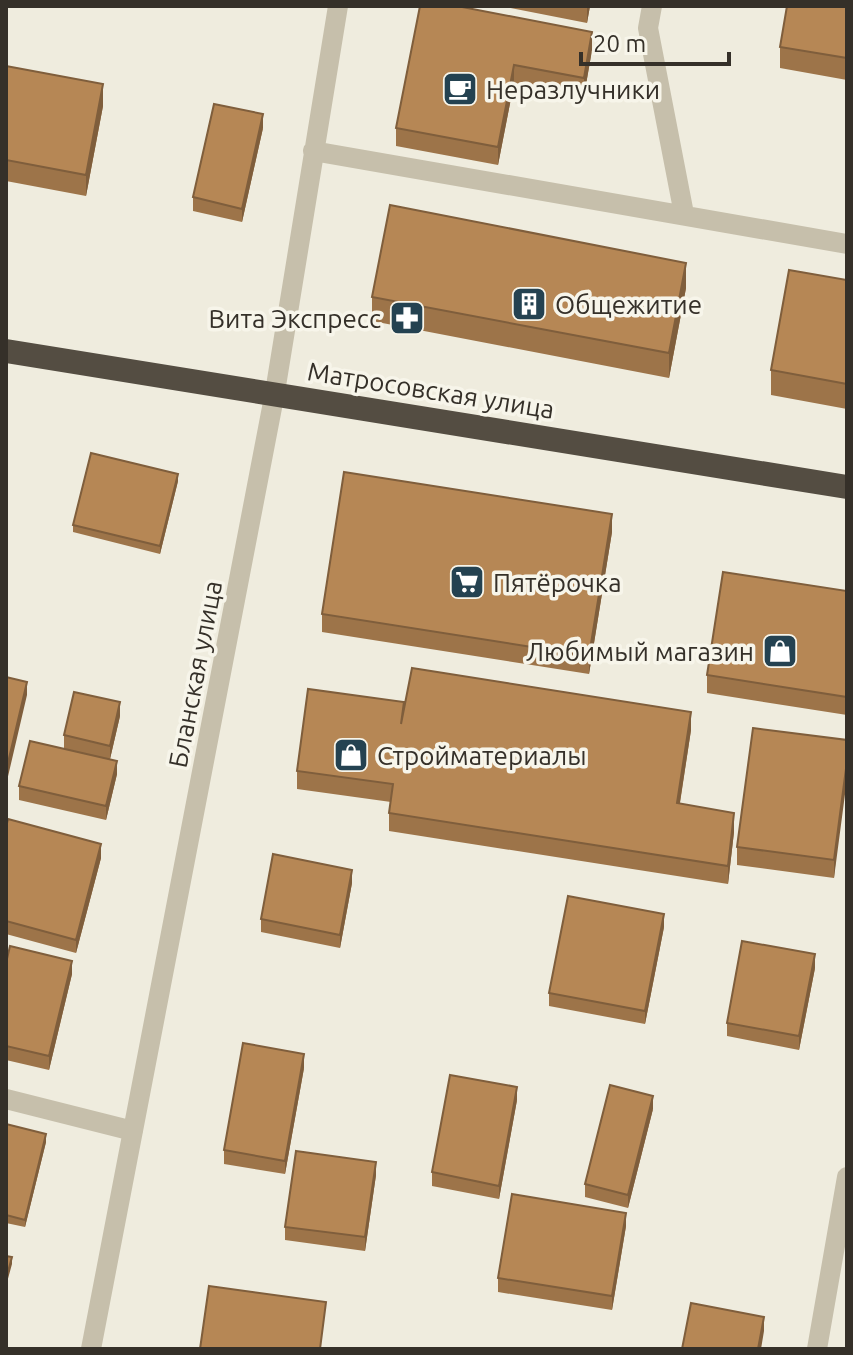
<svg xmlns="http://www.w3.org/2000/svg" width="853" height="1355" font-family="Ubuntu,sans-serif">
	<style>
		.lines { fill: none; stroke-linecap: round; stroke-linejoin: round }
		.minor { stroke: #c6bfab; stroke-width: 20 }
		.highway { stroke: #544d42; stroke-width: 24 }
		.wall { fill: #9d7449 }
		.shaded-wall { fill: #7f5e3c }
		.building { fill: #b68755; stroke: #7f5e3c; stroke-width: 2 }
		.labels { text-anchor: middle; dominant-baseline: central; stroke-width: 7; stroke-linejoin: round; paint-order: stroke }
		.poi-label { font-size: 26px; fill: #353029; stroke: #f7f5ea; text-anchor: start }
		.street-label { font-size: 26px; fill: #353029; stroke: #f7f5ea }
	</style>
	<rect width="100%" height="100%" fill="#efecde"/>
	<g class="lines">
		<path class="minor" d="M652,6L648,28L684,214
			M313,151L847,244
			M6,1099L133,1131
			M91,1349L275,392L338,6
			M817,1349L847,1177"/>
		<path class="highway" d="M6,351L847,487"/>
	</g>
	<path class="wall" d="M420,6L592,50L584,96L514,83L498,165L396,146V128Z
		M501,6H590L587,23Z
		M847,6V80L780,68V47Z
		M6,66L103,106L86,196L6,181Z
		M263,128L242,222L193,211V197Z
		M847,280V409L771,395V370Z
		M686,288L669,378L372,321V297Z
		M178,481L160,554L73,532V525Z
		M612,532L589,674L322,632V614Z
		M847,591V715L707,693V675Z
		M404,702L691,730L680,803L734,832L728,884L389,831V813L391,802L297,789V771Z
		M120,716L110,759L117,774L106,820L19,800V786L64,748V735Z
		M847,740L834,878L737,865V847Z
		M6,827L101,858L76,953L6,934Z
		M352,883L340,948L261,932V919Z
		M664,927L645,1024L549,1006V993Z
		M6,963L72,974L49,1070L6,1060Z
		M815,968L799,1050L727,1036V1023Z
		M304,1068L285,1174L224,1164V1150Z
		M517,1100L499,1199L432,1186V1172Z
		M653,1109L628,1208L585,1197V1184Z
		M6,1124L46,1142L25,1227L6,1223Z
		M376,1175L365,1251L285,1240V1227Z
		M626,1226L612,1310L498,1292V1278Z"/>
	<path class="shaded-wall" d="M587,6H590L587,23Z
		M592,32V50L584,96V78Z
		M514,65V83L498,165V147Z
		M103,84V106L86,196V175Z
		M263,114V128L242,222V209Z
		M686,263V288L669,378V353Z
		M178,474V481L160,554V546Z
		M612,514V532L589,674V656Z
		M27,682V695L6,785V771Z
		M120,702V716L110,759V746Z
		M691,712V730L677,821V803Z
		M117,761V774L106,820V806Z
		M847,761V779L834,878V860Z
		M734,813V832L728,884V866Z
		M101,844V858L76,953V940Z
		M352,870V883L340,948V935Z
		M664,914V927L645,1024V1011Z
		M815,954V968L799,1050V1036Z
		M72,961V974L49,1070V1056Z
		M304,1054V1068L285,1174V1161Z
		M517,1087V1100L499,1199V1186Z
		M653,1096V1109L628,1208V1195Z
		M46,1134V1142L25,1227V1220Z
		M376,1162V1175L365,1251V1237Z
		M626,1213V1226L612,1310V1296Z
		M12,1257V1264L6,1286V1279Z
		M764,1317V1331L761,1349H758Z"/>
	<path class="building" d="M420,6H457L592,32L584,78L514,65L498,147L396,128Z
		M787,6H847V58L780,47Z
		M6,66L103,84L86,175L6,160Z
		M214,104L263,114L242,209L193,197Z
		M390,205L686,263L669,353L372,297Z
		M789,270L847,280V384L771,370Z
		M91,453L178,474L160,546L73,525Z
		M344,472L612,514L589,656L322,614Z
		M723,572L847,591V697L707,675Z
		M412,668L691,712L677,803L734,813L728,866L389,813L393,784L297,771L308,689L404,702L401,724Z
		M6,677L27,682L6,771Z
		M74,692L120,702L110,746L64,735Z
		M753,728L847,740V761L834,860L737,847Z
		M30,741L117,761L106,806L19,786Z
		M8,819L101,844L76,940L6,921V827Z
		M273,854L352,870L340,935L261,919Z
		M568,896L664,914L645,1011L549,993Z
		M742,941L815,954L799,1036L727,1023Z
		M10,946L72,961L49,1056L6,1046V963Z
		M243,1043L304,1054L285,1161L224,1150Z
		M450,1075L517,1087L499,1186L432,1172Z
		M610,1085L653,1096L628,1195L585,1184Z
		M6,1124L46,1134L25,1220L6,1215Z
		M296,1151L376,1162L365,1237L285,1227Z
		M512,1194L626,1213L612,1296L498,1278Z
		M6,1256L12,1257L6,1279Z
		M209,1286L326,1302L320,1349H200Z
		M691,1303L764,1317L758,1349H682Z"/>
	<defs>
		<g id="cafe-square" transform="scale(1.8)"><rect x="-9" y="-9" width="18" height="18" rx="4" fill="#244251" stroke="#f7f5ea"/><path d="M-5.5-4.5H6V0H3Q3 3.5 0 3.5H-2.5Q-5.5 3.5-5.5 0ZM3-3.2v2h1.7v-2ZM-6 4.5H4V6H-6Z" fill="#fff"/></g>
		<g id="building-square" transform="scale(1.8)"><rect x="-9" y="-9" width="18" height="18" rx="4" fill="#244251" stroke="#f7f5ea"/><path d="M-4-6H4V6H1V3H-1V6H-4ZM-2.5-4.3h1.7v1.8h-1.7ZM.8-4.3h1.7v1.8H.8ZM-2.5-1h1.7V.8h-1.7ZM.8-1h1.7V.8H.8Z" fill="#fff"/></g>
		<g id="pharmacy-square" transform="scale(1.8)"><rect x="-9" y="-9" width="18" height="18" rx="4" fill="#244251" stroke="#f7f5ea"/><path d="M-2-6h4v4h4v4h-4v4h-4v-4h-4v-4h4Z" fill="#fff"/></g>
		<g id="supermarket-square" transform="scale(1.8)"><rect x="-9" y="-9" width="18" height="18" rx="4" fill="#244251" stroke="#f7f5ea"/><path d="M-6-5.5h2.5l.6 2H6L4.5 2H-2.5L-4.4-4H-6ZM-1.5 3.2a1.3 1.3 0 1 0 .1 0ZM3 3.2a1.3 1.3 0 1 0 .1 0Z" fill="#fff"/></g>
		<g id="shop-square" transform="scale(1.8)"><rect x="-9" y="-9" width="18" height="18" rx="4" fill="#244251" stroke="#f7f5ea"/><path d="M-5-2.5h2.3a2.7 3.5 0 0 1 5.4 0H5L5.5 6h-11ZM-1.5-2.5h3a1.5 2.3 0 0 0-3 0Z" fill="#fff"/></g>
	</defs>
	<g fill-rule="evenodd">
		<use href="#cafe-square" x="460" y="89"/>
		<use href="#building-square" x="529" y="304"/>
		<use href="#pharmacy-square" x="407" y="318"/>
		<use href="#supermarket-square" x="467" y="582"/>
		<use href="#shop-square" x="780" y="651"/>
		<use href="#shop-square" x="351" y="755"/>
	</g>
	<g class="labels">
		<g class="poi-label">
			<text x="486" y="89">Неразлучники</text>
			<text x="555" y="304">Общежитие</text>
			<text x="381" y="318" text-anchor="end">Вита Экспресс</text>
			<text x="493" y="582">Пятёрочка</text>
			<text x="754" y="651" text-anchor="end">Любимый магазин</text>
			<text x="377" y="755">Стройматериалы</text>
		</g>
		<g class="street-label">
			<text transform="translate(431 390) rotate(9)">Матросовская улица</text>
			<text transform="translate(195 674) rotate(-79)">Бланская улица</text>
		</g>
	</g>
	<rect width="853" height="1355" fill="none" stroke="#353029" stroke-width="16"/>
	<path d="M581 52v12h148v-12" fill="none" stroke="#353029" stroke-width="4"/>
	<text x="593" y="52" font-size="24" fill="#353029" stroke="#f7f5ea" stroke-width="6" paint-order="stroke">20 m</text>
</svg>
